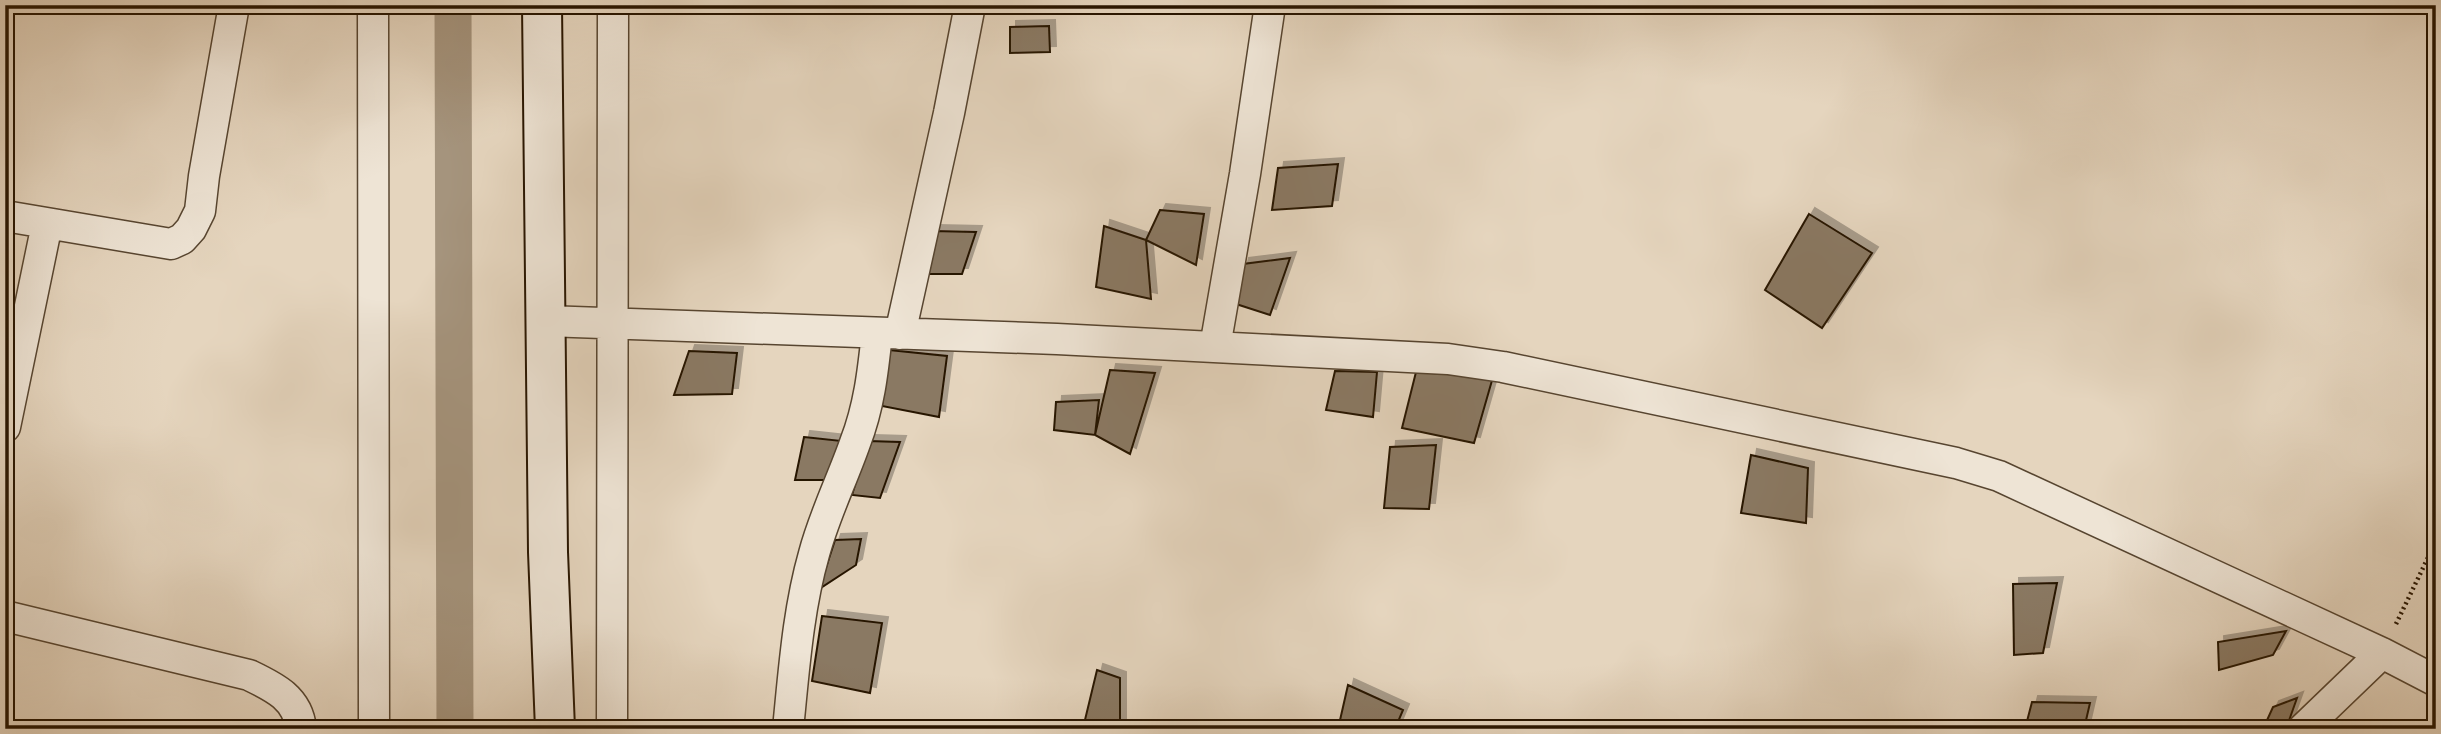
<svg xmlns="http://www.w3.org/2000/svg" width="2441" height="734" font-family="'Libre Bodoni',serif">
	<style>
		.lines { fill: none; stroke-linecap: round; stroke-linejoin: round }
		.canal { stroke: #a5947d; stroke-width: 37 }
		.building { fill: #8a7963; stroke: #281500; stroke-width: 2; filter: url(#shadow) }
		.minor-casing { stroke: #574530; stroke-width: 33 }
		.secondary-casing { stroke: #281500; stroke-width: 42 }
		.path { stroke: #281500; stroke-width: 4.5; stroke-dasharray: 2 3.5; stroke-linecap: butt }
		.minor { stroke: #eee4d5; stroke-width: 30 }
		.secondary { stroke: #eee4d5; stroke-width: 38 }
	</style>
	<defs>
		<filter id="shadow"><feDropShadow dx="6" dy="-6" stdDeviation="0" flood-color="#0004"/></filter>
	</defs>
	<rect width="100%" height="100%" fill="#e5d5be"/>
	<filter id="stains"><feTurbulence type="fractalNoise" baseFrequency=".00286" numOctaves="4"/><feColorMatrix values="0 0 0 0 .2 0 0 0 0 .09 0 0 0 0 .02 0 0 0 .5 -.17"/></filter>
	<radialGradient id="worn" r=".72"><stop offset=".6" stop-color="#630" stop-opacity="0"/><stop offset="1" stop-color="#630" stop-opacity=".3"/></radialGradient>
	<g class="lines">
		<path class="canal" d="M453,5L455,729"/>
	</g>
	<path class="building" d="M1049,26L1050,52L1010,53V27Z
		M1338,164L1332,206L1272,210L1278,168Z
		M1160,210L1204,214L1196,265L1146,240Z
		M1809,214L1872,253L1822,328L1765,290Z
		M1104,226L1146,240L1151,299L1096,287Z
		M932,231L976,232L962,274H922Z
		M1290,258L1270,315L1233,303L1243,264Z
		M889,350L947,356L939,417L882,406Z
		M689,351L737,353L732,394L674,395Z
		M1110,370L1155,373L1130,454L1095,435Z
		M1335,371L1377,372L1373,417L1326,410Z
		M1416,372L1493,377L1474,443L1402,428Z
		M1099,400L1095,435L1054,430L1056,402Z
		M804,437L842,441L830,480H795Z
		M868,441L900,442L880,498L852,495Z
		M1436,445L1429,509L1384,508L1390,447Z
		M1751,455L1808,468L1806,523L1741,513Z
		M861,539L856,565L819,589L835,540Z
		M2057,583L2043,653L2014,655L2013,584Z
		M822,616L882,623L870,693L812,681Z
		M2286,631L2273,655L2219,670L2218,642Z
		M1097,670L1120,678V729H1099L1084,724Z
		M1348,685L1403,710L1395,729H1338Z
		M2297,698L2286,729H2263L2273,707Z
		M2032,702L2090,703L2084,729H2025Z"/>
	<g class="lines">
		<g class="minor-casing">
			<path id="minor" d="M373,5L374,729
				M5,216L171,244L182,239L191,229L200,211L204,176L234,5
				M546,321L1057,339L1448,359L1503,367L1956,463L1999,476L2382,653L2436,681
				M900,334L949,113L970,5
				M1215,347L1245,174L1270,5
				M5,427L47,224
				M5,616L249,675C274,687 298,698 301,729
				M612,729L613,5
				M788,729C794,670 798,610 814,554C824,516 842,480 855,443C869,407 873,372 877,333
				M2303,729L2382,653"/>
		</g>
		<g class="secondary-casing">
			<path id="secondary" d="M542,5L548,552L555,729"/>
		</g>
		<path class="path" d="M2396,624L2436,541"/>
		<use href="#minor" class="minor"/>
		<use href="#secondary" class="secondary"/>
	</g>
	<rect width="2441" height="734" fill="none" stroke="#e5d5be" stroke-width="28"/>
	<rect x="7" y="7" width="2427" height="720" fill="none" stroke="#281500" stroke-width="3.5"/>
	<rect x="14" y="14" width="2413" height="706" fill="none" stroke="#281500" stroke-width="2"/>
	<rect width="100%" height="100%" filter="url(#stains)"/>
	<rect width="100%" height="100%" fill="url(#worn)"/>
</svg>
